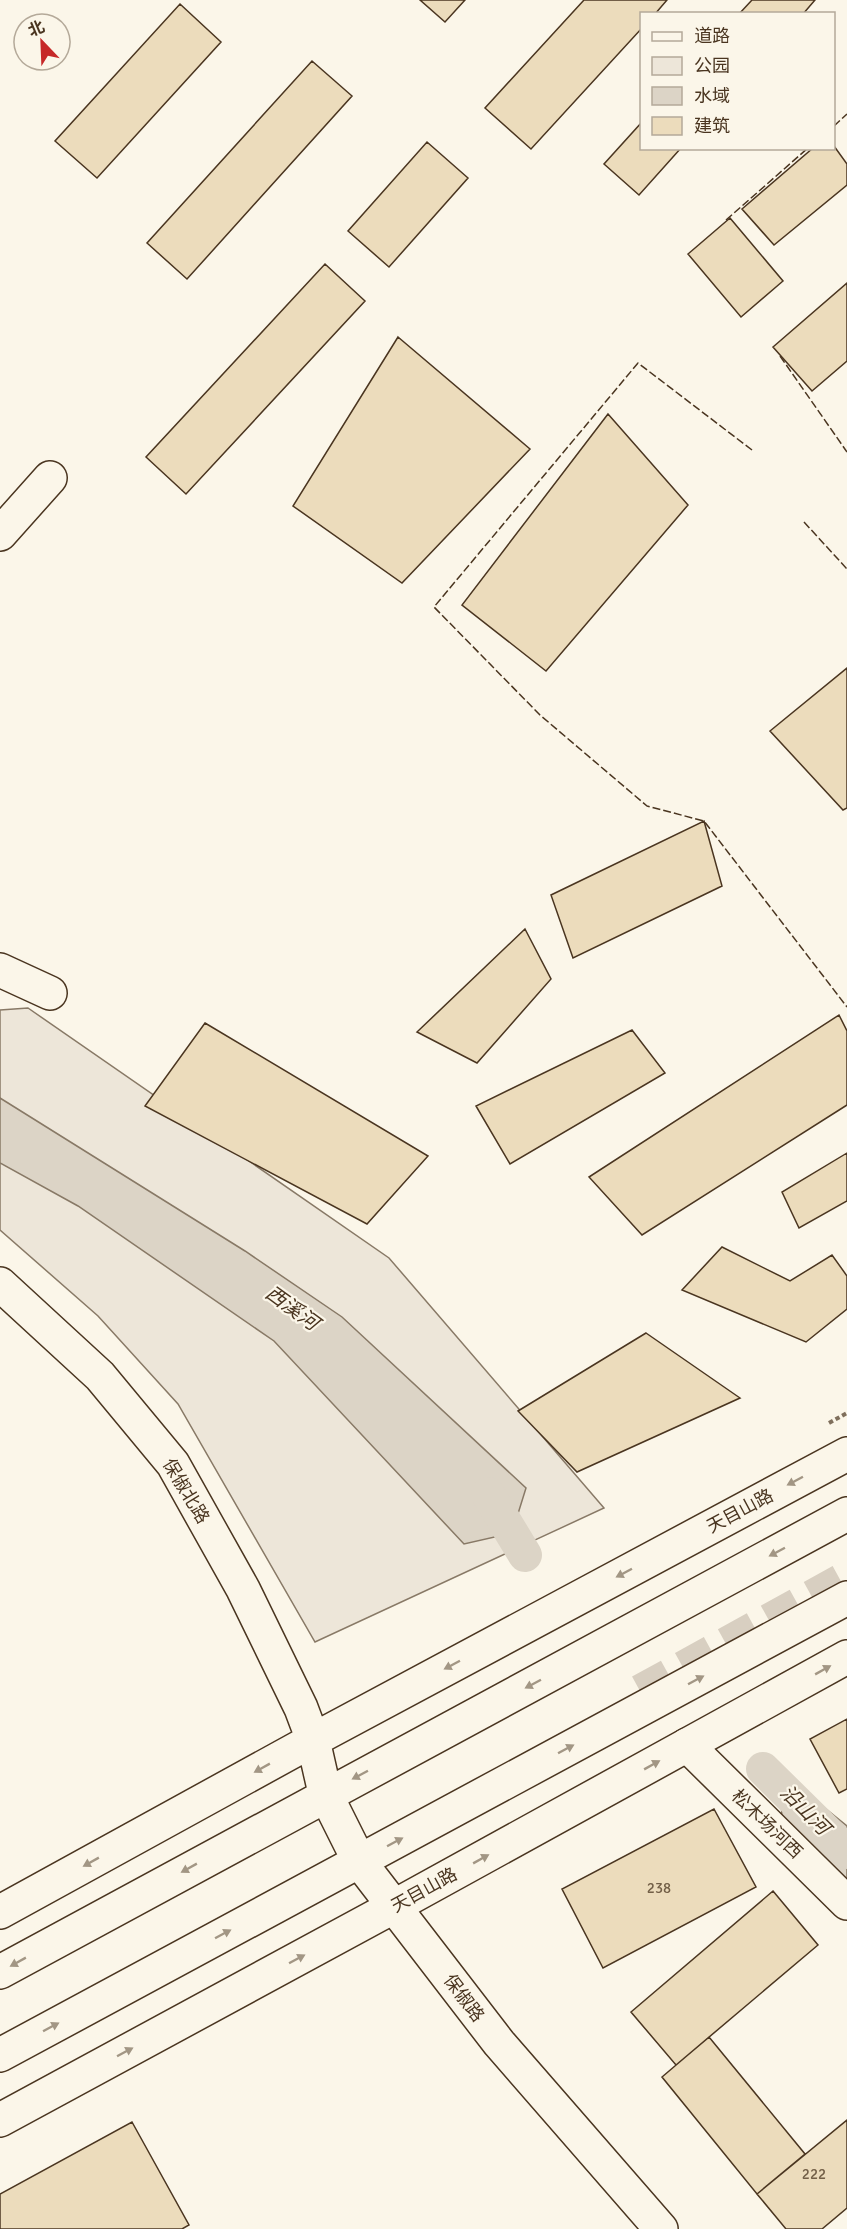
<svg xmlns="http://www.w3.org/2000/svg" width="847" height="2229" font-family="Signika,'Noto Sans SC',sans-serif">
	<style>
		.green { fill: #ede6d9; stroke: #887966; stroke-width: 1.5 }
		.water { fill: #dcd4c6; stroke: #887966; stroke-width: 1.5 }
		.lines { fill: none; stroke-linecap: round; stroke-linejoin: round }
		.canal { stroke: #dcd4c6; stroke-width: 34 }
		.building { fill: #ecdcbc; stroke: #4a3520; stroke-width: 1.5 }
		.highway-tunnel { stroke: #d8cfc1; stroke-width: 33; stroke-dasharray: 33 16; stroke-linecap: butt }
		.minor-casing { stroke: #4a3520; stroke-width: 36 }
		.major-casing { stroke: #4a3520; stroke-width: 36 }
		.path { stroke: #7f6f5c; stroke-width: 4; stroke-dasharray: 4.5 3; stroke-linecap: butt }
		.minor { stroke: #fbf6e9; stroke-width: 33 }
		.major { stroke: #fbf6e9; stroke-width: 33 }
		.fence { stroke: #4a3520; stroke-width: 1.5; stroke-dasharray: 8 3; stroke-linecap: butt }
		.oneway { fill: #a29684 }
		.labels { text-anchor: middle; dominant-baseline: central; stroke-width: 4.5; stroke-linejoin: round; paint-order: stroke }
		.number-label { font-size: 15px; fill: #725f47 }
		.street-label { font-size: 18px; fill: #4a3520; stroke: #fbf6e9 }
		.water-label { font-size: 20px; font-style: italic; fill: #4a3520; stroke: #fbf6e9 }
	</style>
	<rect width="100%" height="100%" fill="#fbf6e9"/>
	<path class="green" d="M28,1008L389,1258L604,1508L315,1642L178,1404L98,1316L0,1230V1010Z"/>
	<path class="water" d="M0,1098L245,1251L342,1317L526,1488L512,1533L464,1544L274,1341L78,1206L0,1163Z
		M781,1786L811,1797L847,1826V1883L782,1824Z"/>
	<g class="lines">
		<path class="canal" d="M488,1494L525,1555
			M763,1769L847,1852"/>
	</g>
	<path class="building" d="M420,0H465L445,22Z
		M584,0H667L655,14H642V28L531,149L485,108Z
		M752,0H815L803,14H739Z
		M180,4L221,42L97,178L55,141Z
		M312,61L352,96L187,279L147,243Z
		M642,122V148H681L639,195L604,164Z
		M427,142L468,178L389,267L348,231Z
		M834,146L847,164V185L774,245L742,209L813,148H834Z
		M730,218L783,281L741,317L688,254Z
		M325,264L365,301L186,494L146,457Z
		M847,283V361L812,391L773,347Z
		M398,337L530,449L402,583L293,506Z
		M608,414L688,505L546,671L462,605Z
		M847,668V808L843,810L770,731Z
		M704,821L722,886L573,958L551,895Z
		M525,929L551,979L477,1063L417,1032Z
		M839,1015L847,1031V1105L642,1235L589,1177Z
		M205,1023L428,1156L367,1224L145,1106Z
		M632,1030L665,1073L510,1164L476,1106Z
		M847,1153V1201L799,1228L782,1192Z
		M722,1247L790,1281L832,1255L847,1276V1309L806,1342L682,1290Z
		M646,1333L740,1398L577,1472L518,1411Z
		M847,1719V1789L839,1793L810,1739Z
		M714,1809L756,1887L603,1968L562,1889Z
		M773,1891L818,1945L676,2065L631,2012Z
		M709,2037L805,2154L757,2194L662,2077Z
		M847,2120V2208L822,2229H786L757,2194Z
		M132,2122L189,2225L182,2229H0V2194Z"/>
	<g class="lines">
		<path class="highway-tunnel" d="M640,1691L847,1577"/>
		<g class="minor-casing">
			<path id="minor" d="M0,534L50,478
				M0,970L50,993
				M687,1745L847,1903"/>
		</g>
		<g class="major-casing">
			<path id="major" d="M0,1284L100,1376L173,1464L243,1589L301,1708L313,1740L325,1793L359,1861L499,2043L661,2229
				M0,1912L313,1740L847,1454
				M0,1972C281,1818 564,1667 847,1514
				M0,2055L847,1598
				M0,2120L393,1907L847,1657"/>
		</g>
		<path class="path" d="M829,1423L847,1413"/>
		<use href="#minor" class="minor"/>
		<use href="#major" class="major"/>
		<path class="fence" d="M834,126L847,114
			M726,220L808,148
			M780,356L847,452
			M752,450L638,363L434,607L540,715L647,806L704,821L847,1007
			M804,522L847,569"/>
	</g>
	<defs><path id="oneway-solid" d="M-6-.8H1V-3.2L6.5 0L1 3.2V.8H-6Z" transform="scale(1.5)"/></defs>
	<g class="oneway">
		<use href="#oneway-solid" transform="translate(795 1481) rotate(152)"/>
		<use href="#oneway-solid" transform="translate(777 1552) rotate(152)"/>
		<use href="#oneway-solid" transform="translate(624 1573) rotate(152)"/>
		<use href="#oneway-solid" transform="translate(452 1665) rotate(152)"/>
		<use href="#oneway-solid" transform="translate(823 1670) rotate(-29)"/>
		<use href="#oneway-solid" transform="translate(696 1680) rotate(-28)"/>
		<use href="#oneway-solid" transform="translate(533 1684) rotate(152)"/>
		<use href="#oneway-solid" transform="translate(566 1749) rotate(-28)"/>
		<use href="#oneway-solid" transform="translate(652 1765) rotate(-29)"/>
		<use href="#oneway-solid" transform="translate(262 1768) rotate(151)"/>
		<use href="#oneway-solid" transform="translate(360 1775) rotate(152)"/>
		<use href="#oneway-solid" transform="translate(395 1842) rotate(-28)"/>
		<use href="#oneway-solid" transform="translate(481 1859) rotate(-29)"/>
		<use href="#oneway-solid" transform="translate(91 1862) rotate(151)"/>
		<use href="#oneway-solid" transform="translate(189 1868) rotate(151)"/>
		<use href="#oneway-solid" transform="translate(223 1934) rotate(-28)"/>
		<use href="#oneway-solid" transform="translate(297 1959) rotate(-28)"/>
		<use href="#oneway-solid" transform="translate(18 1962) rotate(151)"/>
		<use href="#oneway-solid" transform="translate(51 2027) rotate(-28)"/>
		<use href="#oneway-solid" transform="translate(125 2052) rotate(-28)"/>
	</g>
	<g class="labels">
		<g class="number-label">
			<text x="659" y="1888">238</text>
			<text x="814" y="2174">222</text>
		</g>
		<g class="street-label">
			<text transform="translate(186 1491) rotate(59)">保俶北路</text>
			<text transform="translate(740 1511) rotate(-28)">天目山路</text>
			<text transform="translate(767 1824) rotate(44)">松木场河西</text>
			<text transform="translate(424 1890) rotate(-29)">天目山路</text>
			<text transform="translate(464 1998) rotate(53)">保俶路</text>
		</g>
		<g class="water-label">
			<text transform="translate(292 1308) rotate(36)">西溪河</text>
			<text transform="translate(805 1810) rotate(45)">沿山河</text>
		</g>
	</g>
	<rect x="640" y="12" width="195" height="138" fill="#fbf6e9" stroke="#b4a999" stroke-width="1.5"/>
	<rect x="652" y="32" width="30" height="9" fill="#fbf6e9" stroke="#b4a999" stroke-width="1.5"/>
	<text x="694" y="42" font-size="18" fill="#4a3520">道路</text>
	<rect x="652" y="57" width="30" height="18" fill="#ede6d9" stroke="#b4a999" stroke-width="1.5"/>
	<text x="694" y="72" font-size="18" fill="#4a3520">公园</text>
	<rect x="652" y="87" width="30" height="18" fill="#dcd4c6" stroke="#b4a999" stroke-width="1.5"/>
	<text x="694" y="102" font-size="18" fill="#4a3520">水域</text>
	<rect x="652" y="117" width="30" height="18" fill="#ecdcbc" stroke="#b4a999" stroke-width="1.5"/>
	<text x="694" y="132" font-size="18" fill="#4a3520">建筑</text>
	<g transform="translate(42 42) rotate(337)"><circle r="28" fill="#fbf6e9" stroke="#b4a999" stroke-width="1.5"/>
	<path d="M0-4.5L10 22L0 15L-10 22Z" fill="#c62828"/>
	<text y="-9" font-size="16" font-weight="bold" text-anchor="middle" fill="#4a3520">北</text>
	</g>
</svg>
